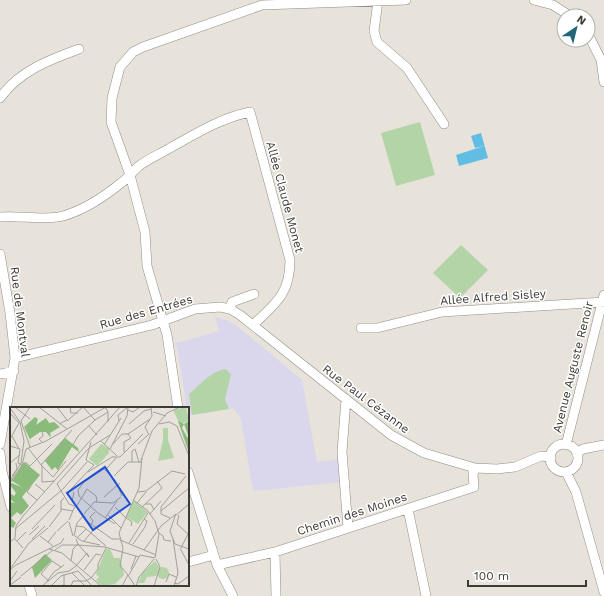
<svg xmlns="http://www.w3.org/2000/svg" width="604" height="596" font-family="'Work Sans',sans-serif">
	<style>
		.education { fill: #dad6ec }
		.green { fill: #b2d4a7 }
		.water { fill: #60bde3 }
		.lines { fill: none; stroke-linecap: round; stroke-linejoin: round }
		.street-casing { stroke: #928e86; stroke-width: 10 }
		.street { stroke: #fff; stroke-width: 9 }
		.labels { text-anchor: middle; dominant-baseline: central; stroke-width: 3; stroke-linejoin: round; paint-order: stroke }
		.street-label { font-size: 12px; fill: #3d3b38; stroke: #fff }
		.inset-road { fill: none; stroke: #a3a099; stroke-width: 1 }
		.view { fill: #1d4ed8; fill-opacity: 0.15; stroke: #1d4ed8; stroke-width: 2 }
		.inset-edge { fill: none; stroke: #3d3b38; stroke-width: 2 }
	</style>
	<rect width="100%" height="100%" fill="#e7e3da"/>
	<path class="education" d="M215,317L226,320L237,326L302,380L317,462L340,459L341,482L253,491L241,419L233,408L188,415L177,346L173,344L219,331Z"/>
	<path class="green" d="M420,122L435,175L396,186L381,133Z
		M461,245L488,270L460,298L433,273Z
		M226,369L231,374L225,399L229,409L192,415L189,394C200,385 211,371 226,369Z"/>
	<path class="water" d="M481,133L488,158L459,166L456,155L484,146L475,148L471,136Z"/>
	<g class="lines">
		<g class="street-casing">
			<path id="street" d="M534,0L553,5L570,16
				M378,1L374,31L377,42L407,68L444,124
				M588,34L601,60L604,82
				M0,98C19,71 49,60 79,49
				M0,217C21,215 44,221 63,216C84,210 105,196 121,183C128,178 133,171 139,166C148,159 160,154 170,148C197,133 221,118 250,112L290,260C290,294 276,303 253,325
				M0,254L10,313L15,358L0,444
				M230,309L232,302L254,294
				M361,328H377L442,312L604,302
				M15,358L152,325L195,309L220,307L230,309L240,315L391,435L424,453L475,468L497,469L515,467L541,456L551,457
				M0,374L14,371
				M346,399L342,452L348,528
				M178,408L167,335L147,266L145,232L130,175L111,122L112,98L120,67L133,52L143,47L262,5L406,0
				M550 458a14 14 0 1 1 28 0a14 14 0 1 1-28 0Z
				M566,445L604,295
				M0,453L2,471L11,507
				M577,453L583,449L604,445
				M188,472L217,565L233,596
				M566,472L576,492L604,592
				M408,509L426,596
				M275,552L276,596
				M188,562L214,555
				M217,565L275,552L474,487L473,474L475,468
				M29,585L32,596"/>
		</g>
		<use href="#street" class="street"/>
	</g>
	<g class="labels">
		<g class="street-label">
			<text transform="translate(285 197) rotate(75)">Allée Claude Monet</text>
			<text transform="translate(493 297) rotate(-4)">Allée Alfred Sisley</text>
			<text transform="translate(20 312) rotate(83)">Rue de Montval</text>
			<text transform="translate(146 312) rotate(-16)">Rue des Entrées</text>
			<text transform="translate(573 367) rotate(-76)">Avenue Auguste Renoir</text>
			<text transform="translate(366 399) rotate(37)">Rue Paul Cézanne</text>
			<text transform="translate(352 514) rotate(-18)">Chemin des Moines</text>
		</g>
	</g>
	<g transform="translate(10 407)">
		<rect width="179" height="179" fill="#e7e3da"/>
		<path d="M176,0L179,14L170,17L163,3ZM153,21H158V33L164,51L148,54L153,33ZM91,37L99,41V46L87,59L79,52ZM124,94L138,105L128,117L116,110ZM96,142H100L104,151H110L114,168L105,177L92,179L86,173L89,170L86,167ZM145,154L149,160L146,169L137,170L134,176H128L132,166ZM147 166a6 6 0 1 1 12 0a6 6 0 1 1-12 0Z" fill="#b2d4a7"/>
		<path d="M25,10L28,12L26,18L36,11L39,16L44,15L50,20L40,26L41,31L36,25H30L20,32L22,37L14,20ZM168,14L174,17L179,14V31L174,17L172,21L179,33V46ZM55,31L68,41L69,45L62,40L48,63L45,60L42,63L35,54ZM14,55L30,68L12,90L19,99L11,108L7,105L1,111L6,116L3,121L0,119V95L5,96L0,92V86L4,89L6,86L0,78L1,76L12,80L2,74ZM35,147L42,153L25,171L22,160Z" fill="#8abb7b"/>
		<path class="inset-road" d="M5,0L20,12M29,0L57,22M47,0L57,13L49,17M60,0L61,6H68M73,0L85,13M95,0L98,5V15M0,1L10,15L14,34L11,56L0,74M118,3L123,5L130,0M143,5L156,9M0,6L9,16L0,32M57,14L73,0M109,14L108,8L118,0M119,17L134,4L141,2M149,17L159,15L167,19L179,49M79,19L87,28M32,24L33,29L29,32L33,36M118,27L140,12M139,28L135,20L142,9L141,0M2,29L9,42M91,34L107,49M103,37L112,27H118M128,37L138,28M63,38L68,29L85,13L98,5M94,38L111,11M0,39L10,42L8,56L12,58M20,40L11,14L20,0M18,41L32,59V75L45,74M100,42L117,9L118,0M114,45V35L121,31L118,27M131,53L142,24L157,6L170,0M15,55L20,59L42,37M122,55V44L125,42L129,55M0,56L10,48M12,58L16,42L36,34L96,0M31,58L62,23M32,59L43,70M97,61L106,51M78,65L102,50H110L133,27M2,69L7,62L6,56M104,69L118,55H132H129M43,70L56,54M0,76L12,58M25,77L35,85M47,77L79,41L100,28M47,77L59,97L64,99M21,79L17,85L27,93M60,83L84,58L76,53L81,35M64,85L62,94L78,115L102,132H110M127,85L136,84L162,64L175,67M94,90L110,76M123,93L137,103L145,114L149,127L145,151M85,95L103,96L111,90M127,96L136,85M135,97H141L144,103M179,97L165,109L160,124L165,137L179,142M66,100L77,82L86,89L87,95M105,100L115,110M132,100L152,81L147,74M51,102L63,104M151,104L179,81M74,107L85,94M140,107L151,94M98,108L111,121M169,108L167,117L178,127M115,110L122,115L121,119M95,111L107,94M160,111L151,107V100L176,69M59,113L65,99M59,115L63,129M105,117L88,106L69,89L68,83L74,75L94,62L105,73L112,89M81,118L83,114L80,110L85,105M67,119L74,120L96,139M39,120L51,104V94L54,91M5,122L52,83L77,55M22,122L45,98M47,124L58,114M149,126L153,129L154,133L161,134M19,128L29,119M30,129L43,139M64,129L67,116L74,108M65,129L72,134L90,138M4,131L13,141M67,131L76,122M22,132L35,119M163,132L168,166L164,179M110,133L146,148M7,134L16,125M74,134L85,121M0,135L5,131L6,119L13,109L110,0M38,135L46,125M119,136L138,106M68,137L79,150L77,146M123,137L135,120L137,114L134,112M68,138L95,140L129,150M170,141L179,158M171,141L178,127M39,142L52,146L91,179M45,143L52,138H68M134,143L151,119L166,107M61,154L63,142L68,137L66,132M0,162L19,136L38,121M121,162L126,149M0,163L6,158L51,136L54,131M74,163L86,147L91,148M62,166L75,179M118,168L110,159L113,141L109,126L129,81L132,51M118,168L125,179M119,168L130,148L145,151M11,169L43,143M0,174L7,164M37,174L44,165L54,158M39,174L31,167L42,154L51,160M156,175L159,167L166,170M164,176L168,177L179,169M0,178L11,170M32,179L48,166L59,164L66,159L77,146M41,179L51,169L68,164L82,179M48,179L54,178V167M61,179L63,174H76L82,170L88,162V157L96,141M112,179L118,168M126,179L129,170L144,152M144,179L150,160L146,152"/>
		<path class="view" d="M95,60L120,97L83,123L57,86Z"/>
		<rect width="179" height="179" class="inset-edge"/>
	</g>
	<g transform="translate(576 28) rotate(35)"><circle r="19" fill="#ffffff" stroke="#b1b1af"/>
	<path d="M0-3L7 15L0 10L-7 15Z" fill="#216677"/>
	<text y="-6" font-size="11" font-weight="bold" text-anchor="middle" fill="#3d3b38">N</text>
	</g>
	<path d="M468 580v6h118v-6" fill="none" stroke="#3d3b38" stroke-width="2"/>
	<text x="474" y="580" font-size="12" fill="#3d3b38" stroke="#ffffff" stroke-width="3" paint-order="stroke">100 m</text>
</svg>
